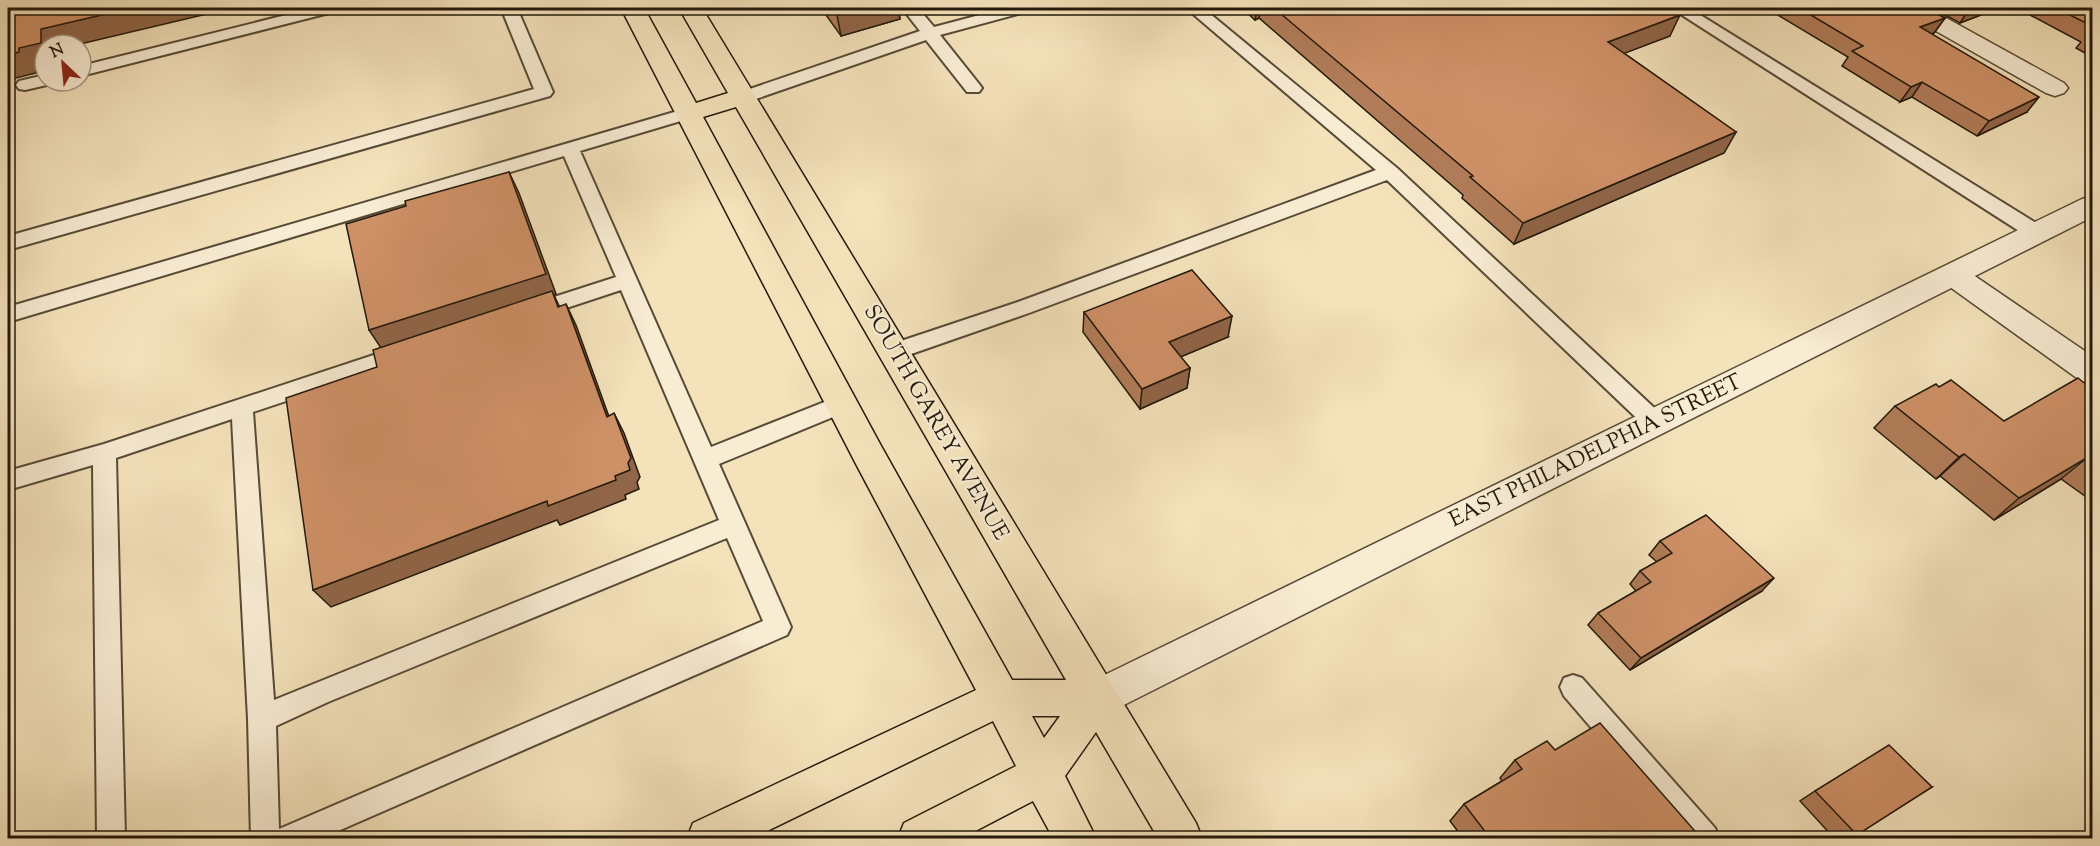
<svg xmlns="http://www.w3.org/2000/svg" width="2100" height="846" font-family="'Sorts Mill Goudy',serif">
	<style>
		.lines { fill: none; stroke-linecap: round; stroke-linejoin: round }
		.service-casing { stroke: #574b37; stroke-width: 4 }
		.minor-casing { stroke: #574b37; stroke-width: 3 }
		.tertiary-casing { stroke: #574b37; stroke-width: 3 }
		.primary-casing { stroke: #23190b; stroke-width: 3 }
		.service { fill: #f8ecd3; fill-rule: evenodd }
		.minor { fill: #f8ecd3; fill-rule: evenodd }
		.tertiary { fill: #f8ecd3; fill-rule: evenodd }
		.primary { fill: #f4e2bb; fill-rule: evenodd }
		.wall { fill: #b17c59; stroke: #23190b; stroke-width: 1.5 }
		.shaded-wall { fill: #906548; stroke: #23190b; stroke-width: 1.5 }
		.building { fill: #ce9067; stroke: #23190b; stroke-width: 1.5 }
		.labels { text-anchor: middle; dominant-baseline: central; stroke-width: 4.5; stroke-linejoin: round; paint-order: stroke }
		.street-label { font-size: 22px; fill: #23190b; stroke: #f8ecd3 }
	</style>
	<rect width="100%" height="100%" fill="#f4e2bb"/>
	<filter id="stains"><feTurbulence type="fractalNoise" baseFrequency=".00333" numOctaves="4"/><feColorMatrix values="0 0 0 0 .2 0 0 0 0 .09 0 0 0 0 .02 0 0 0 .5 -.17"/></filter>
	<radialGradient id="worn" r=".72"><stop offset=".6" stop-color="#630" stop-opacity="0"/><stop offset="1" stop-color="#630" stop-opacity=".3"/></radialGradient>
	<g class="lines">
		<g class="service-casing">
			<path id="service" d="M314,8H339L337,11L81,76V66Z
				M501,8H517L553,92L550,96L8,250V236L534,89Z
				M902,8H918L934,27L1006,8H1031L1029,11L940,35L979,84L982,88L979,92H967L926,40L750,101H738L735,97L738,93L920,31Z
				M1186,8H1203L1397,168L1664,417L1667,423L1664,429L1656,432L1648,429L1387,180L1029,313L894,360L886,358L883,352L886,346L1015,303L1376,170Z
				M1671,8H1689L2044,228L2047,233L2044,238L2037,240L2030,238Z
				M45,75V81H53L51,84L25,90L19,89L16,85L19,81Z
				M688,108L694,109L697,113L694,117L580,151L711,447L842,395L850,398L853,404L850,410L719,464L791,627L787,635L322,838H251L248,719L232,419L116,458L125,838H97L93,465L8,490V471L104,444L404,345L412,347L415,353L412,359L253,412L274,700L719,520L621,290L530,320L523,317L520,312L523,307L616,277L564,156L8,322V307ZM727,538L763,621L279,829L276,726L328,702Z
				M1573,675L1582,678L1715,828L1719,838H1686L1564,696L1560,687L1564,678Z"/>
		</g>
		<g class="minor-casing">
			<path id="minor" d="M1900,8H1928L2064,83L2068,88L2064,93L2055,96L2046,93L1904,13Z
				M1953,265L1963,268L2092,356V384L2081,381L1943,282L1938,275L1943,268Z"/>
		</g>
		<g class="tertiary-casing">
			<path id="tertiary" d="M2092,197V217L1112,711L1098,716L1084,711L1078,698L1084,685L2082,199Z"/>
		</g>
		<g class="primary-casing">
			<path id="primary" d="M621,8H644L696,103L728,93L679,8H702L1196,823L1202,838H1158L1096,732L1065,776L1096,838H1053L1033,801L962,838H898L904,823L1016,766L993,721L753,838H687L693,823L976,690L856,464ZM736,107L1066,680H1012L880,444L703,117ZM1032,716H1060L1044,738Z"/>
		</g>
		<use href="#service" class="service"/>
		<use href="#minor" class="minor"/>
		<use href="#tertiary" class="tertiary"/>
		<use href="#primary" class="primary"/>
	</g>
	<path class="wall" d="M821,8H898L900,19L841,36Z
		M1242,8H1668L1670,36L1624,53L1736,132L1724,153L1514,244L1462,198L1463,195L1259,18L1255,20Z
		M1766,8H1926L1945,18L1934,33L1931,34L2027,112L1977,136L1912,97L1900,102L1842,66L1848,57Z
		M1932,8H1999L1960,23Z
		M2017,8H2092V57L2076,48L2081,42Z
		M1084,312L1228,337L1180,357L1190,368L1187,388L1140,409L1083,332Z
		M2092,389V501L2061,479L1994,520L1940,476L1936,479L1874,428L1895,406L2004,421Z
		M1660,541L1762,591L1630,670L1588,625L1598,613L1636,591L1630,584L1640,571L1657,562L1649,555Z
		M1555,750L1701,838H1463L1450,821L1464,804L1502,781L1500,778L1515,760Z
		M1932,787L1851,838H1834L1800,801L1815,791Z"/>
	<path class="shaded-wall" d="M131,8H232L76,45H45V66L36,69V73L8,80V55L19,48L41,29Z
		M865,8H898L900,19L841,36L837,15Z
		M1257,8H1260L1259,18L1255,20Z
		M1970,8H1999L1960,23Z
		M1680,15L1670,36L1599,63L1608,42Z
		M1945,18L1934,33L1909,42L1920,27Z
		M1922,82L1912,97L1900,102L1911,87Z
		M2039,97L2027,112L1977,136L1989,121Z
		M1736,132L1724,153L1514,244L1523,223Z
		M509,172L519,193L556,294L554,295L562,312L383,351L369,330Z
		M566,304L576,325L616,436L607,417Z
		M1232,316L1228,337L1166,363L1169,342Z
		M1190,368L1187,388L1140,409L1142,389Z
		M614,413L624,433L640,477L637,482L639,489L625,495L626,499L560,525L557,520L331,607L313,590L547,501L615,476Z
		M1964,454L1940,476L1936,479L1959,457Z
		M2088,457L2061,479L1994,520L2019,498Z
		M1774,578L1762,591L1630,670L1641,658Z"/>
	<path class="building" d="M8,8H131L41,29V43L19,48V52L8,55Z
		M832,8H865L837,15Z
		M1274,8H1668L1680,15L1608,42L1736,132L1523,223L1470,177L1473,176Z
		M1799,8H1926L1945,18L1920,27L2039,97L1989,121L1922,82L1911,87L1852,51L1863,46Z
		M2056,8H2092V26Z
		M509,172L546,274L369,330L346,224L406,206L405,201Z
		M1192,270L1232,316L1169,342L1190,368L1142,389L1084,312Z
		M552,291L558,307L566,304L607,417L614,413L631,458L628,463L630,470L615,476L616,480L548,506L547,501L313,590L286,398L377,367L373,350Z
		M2078,378L2092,389V460L2088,457L2019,498L1964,454L1959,457L1895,406L1936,384L1939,387L1951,380L2004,421Z
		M1706,515L1774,578L1641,658L1598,613L1651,582L1640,571L1672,553L1660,541Z
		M1600,723L1701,838H1490L1464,804L1522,769L1515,760L1547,741L1555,750Z
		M1889,745L1932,787L1857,835L1815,791Z"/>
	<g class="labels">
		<g class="street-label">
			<text transform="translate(935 423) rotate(60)">SOUTH GAREY AVENUE</text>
			<text transform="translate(1596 452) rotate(-26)">EAST PHILADELPHIA STREET</text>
		</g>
	</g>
	<rect width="2100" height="846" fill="none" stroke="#f4e2bb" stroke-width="30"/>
	<rect x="9" y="9" width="2082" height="828" fill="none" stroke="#23190b" stroke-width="3"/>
	<rect x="15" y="15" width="2070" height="816" fill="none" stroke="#23190b" stroke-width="1.5"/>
	<g transform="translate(63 63) rotate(334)"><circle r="28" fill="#f8ecd3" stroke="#a39883" stroke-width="1.5"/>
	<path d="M0-4.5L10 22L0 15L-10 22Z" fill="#8f2418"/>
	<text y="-9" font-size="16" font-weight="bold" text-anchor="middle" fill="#23190b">N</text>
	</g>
	<rect width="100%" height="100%" filter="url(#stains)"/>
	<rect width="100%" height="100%" fill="url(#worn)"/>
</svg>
